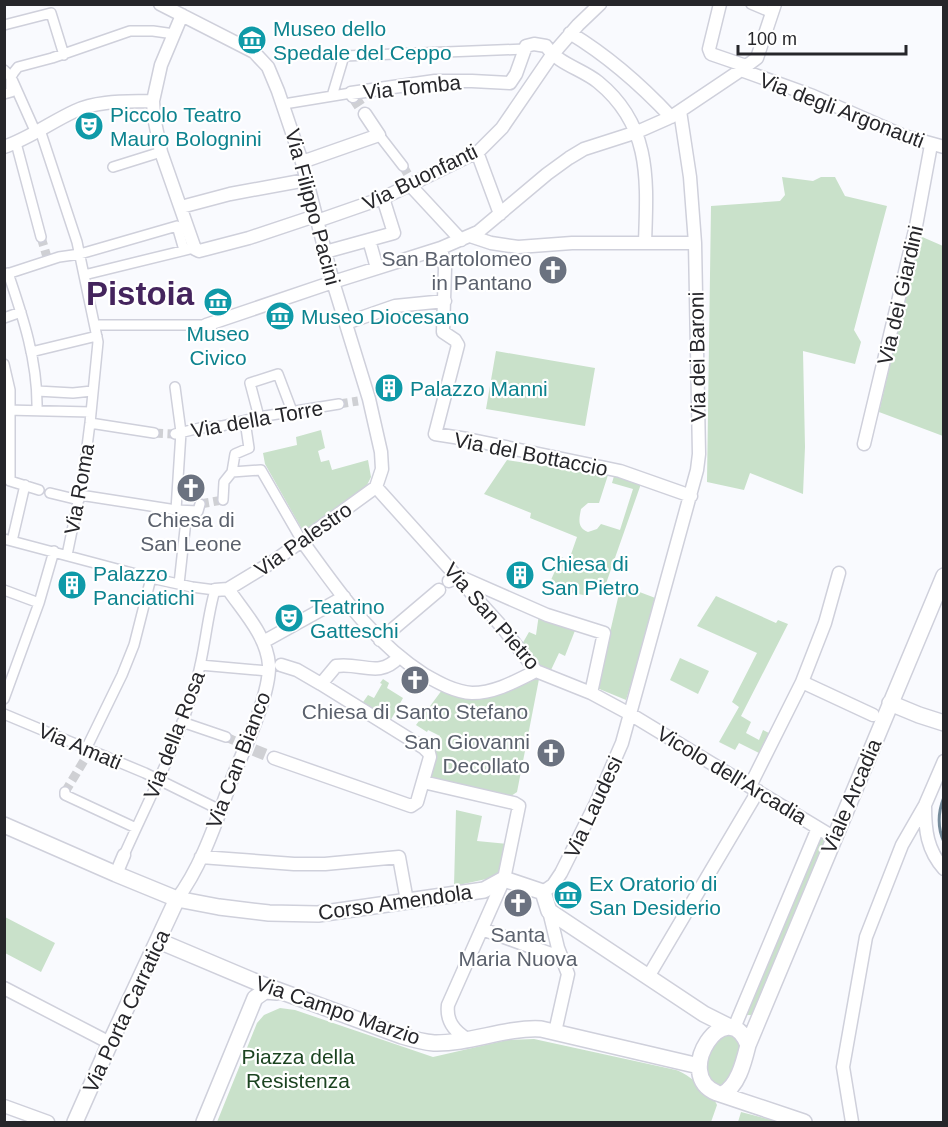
<svg xmlns="http://www.w3.org/2000/svg" width="948" height="1127" font-family="Arial,sans-serif">
	<style>
		.green { fill: #c9e1ca }
		.lines { fill: none; stroke-linecap: round; stroke-linejoin: round }
		.stream { stroke: #768c9c; stroke-width: 3 }
		.pedestrian-tunnel { stroke: #cfd0d4; stroke-width: 9; stroke-dasharray: 9 4.5; stroke-linecap: butt }
		.minor-tunnel { stroke: #cfd0d4; stroke-width: 12; stroke-dasharray: 12 6; stroke-linecap: butt }
		.pedestrian-casing { stroke: #cfd0db; stroke-width: 12 }
		.minor-casing { stroke: #cfd0db; stroke-width: 15 }
		.tertiary-casing { stroke: #cfd0db; stroke-width: 18 }
		.pedestrian { stroke: #fff; stroke-width: 9 }
		.minor { stroke: #fff; stroke-width: 12 }
		.tertiary { stroke: #fff; stroke-width: 15 }
		.labels { text-anchor: middle; dominant-baseline: central; stroke-width: 4.5; stroke-linejoin: round; paint-order: stroke }
		.culture-label { font-size: 21px; fill: #0d838f; stroke: #fff; text-anchor: start }
		.street-label { font-size: 21px; fill: #26262a; stroke: #fff }
		.worship-label { font-size: 21px; fill: #5b616d; stroke: #fff }
		.park-label { font-size: 21px; fill: #1c4421; stroke: #fff }
		.town-label { font-size: 33px; font-weight: bold; fill: #44245d; stroke: #fff }
	</style>
	<rect width="100%" height="100%" fill="#f9fafe"/>
	<path class="green" d="M782,177L813,181L821,177H835L845,196L887,206L854,330L861,342L855,364L803,351L805,447L803,494L750,473L744,490L707,482L711,206L780,201L785,195Z
		M920,236L943,246V436L879,412Z
		M496,351L595,368L585,426L486,409Z
		M321,430L325,448L318,451L321,462L329,460L332,470L368,460L371,477L365,489L304,533L265,464L263,453L297,445L296,437Z
		M507,460L608,475L599,503H588L581,509C579,519 577,528 588,532L597,529L601,524L620,530L633,489L612,483L614,476L642,481L603,592L590,587L588,596L554,589L555,585L551,580L561,557L569,560L577,537L530,518L531,513L484,494Z
		M621,585L658,599L626,700L597,688Z
		M716,596L776,623L778,620L788,624L741,716L751,722L746,733L759,740L763,730L773,735L763,755L739,743L735,750L719,742L739,707L732,702L757,653L697,626Z
		M539,614L576,628L565,656L559,653L551,670L537,664L521,646L529,632L536,635Z
		M680,658L709,671L698,694L670,680Z
		M534,677L539,679L517,792L511,796L487,794L428,779L440,736L428,730L427,732L416,725L442,690L460,697L476,699Z
		M383,679L389,683L387,688L403,698L389,723L361,705L368,695L374,698L382,684L380,683Z
		M456,810L482,816L477,841L508,844L500,873L491,878L454,886Z
		M820,832L825,841L756,1009L751,1015H745Z
		M5,917L55,943L41,972L5,953Z
		M280,1008L295,1010L433,1057L507,1040L534,1039L676,1070C687,1073 714,1095 717,1105L711,1122H217L257,1023L264,1015Z
		M726,1033L741,1039C739,1060 734,1076 717,1090L704,1070L713,1042Z
		M741,1112L780,1122H738Z"/>
	<g class="lines">
		<path class="stream" d="M944,797C938,812 937,827 944,842"/>
		<path class="pedestrian-tunnel" d="M403,166L411,180
			M41,237L47,257
			M339,404L358,401
			M154,433L175,434
			M200,504L223,500
			M226,737L240,743
			M65,792L88,754"/>
		<path class="minor-tunnel" d="M353,96L365,114
			M254,750L274,758"/>
		<g class="pedestrian-casing">
			<path id="pedestrian" d="M751,4L772,13
				M4,25L51,13L64,55
				M4,70L11,77L36,133
				M4,94L11,92V77L14,72L18,67L52,58L130,31H153L174,34
				M332,96L344,56L525,49
				M284,104L351,93
				M40,130L77,242L98,342L90,423L83,478L67,555
				M379,135L403,166
				M16,143L41,237
				M113,167L161,152
				M8,273C23,317 38,362 37,409
				M4,275L59,257L80,254L177,226L184,250
				M84,275L190,249
				M4,318L21,312
				M95,325H206
				M31,352L97,336
				M4,364L10,390V481L39,490
				M175,387L181,432L176,510
				M37,391L73,393L92,391
				M6,410L91,412
				M259,417L250,383L278,374L292,411
				M90,423L154,433
				M175,434L200,428L222,426L259,417L339,404
				M232,472L261,470L302,541
				M50,493L79,500
				M80,495L176,510L198,511L200,504
				M223,500L224,482L232,472L235,454L249,448L245,421
				M4,539L151,578L192,587L215,590C206,621 205,654 195,685C178,744 149,799 124,855
				M12,541L25,485
				M179,584L187,511
				M4,590L39,603
				M200,665L268,671
				M4,699L39,603L54,551
				M4,714L145,773L220,810
				M182,722L226,737
				M86,749L122,675L134,645L151,578
				M65,792V795L136,828"/>
		</g>
		<g class="minor-casing">
			<path id="minor" d="M160,4L254,52L268,67L278,91L302,162L333,282L369,399L381,452L382,469L376,487L274,561L228,589L215,590
				M720,4L709,49L711,54L746,66
				M182,15L161,65L153,101L154,117L161,152L195,249L199,251L249,238L315,216
				M570,33C608,56 641,85 671,117
				M741,70L813,96L904,136L944,147
				M353,96L351,93L435,81H472L510,83L516,74L526,46L534,44L546,46C558,64 582,69 598,82C652,126 647,181 645,243
				M4,147C30,138 51,122 75,111C98,100 128,102 153,101
				M477,152L500,214
				M302,162L379,135L365,114
				M410,185L461,240
				M181,207L230,194L306,180
				M317,221L383,198L479,151L502,128L552,55L578,25L600,4
				M470,236L491,243L518,247L572,243H695
				M369,240L377,268
				M441,248L445,268L443,332L455,340L458,345L435,434L467,439L620,471L691,496
				M325,252L394,233L383,198
				M346,323L395,306L445,301
				M206,325L333,282L441,248L478,232L547,174L569,158L584,149L637,132L671,117L741,70L757,58L775,4
				M864,444L916,226L931,145
				M376,487L503,628L536,671L591,693L630,714L833,837
				M302,541C338,590 372,642 425,675C439,683 455,692 472,693C495,693 516,681 536,671
				M449,581L456,575L547,615L604,633L591,693
				M380,640L439,590
				M263,642L344,597
				M802,682L825,623L839,573
				M321,684L336,666C361,662 379,679 399,657
				M274,758L411,806L417,802L430,757L429,753L424,748L321,684L297,670L281,665
				M423,782L514,803L519,806L504,879L448,1005C446,1021 454,1031 467,1039
				M750,786L802,682L873,715
				M925,806C925,830 927,850 944,869
				M201,857L294,864H325L399,857L407,901
				M116,874L124,855
				M543,892L553,885L561,873L596,803L622,743L697,470L699,454L695,243L690,177L680,111
				M177,899C204,863 218,815 234,774C246,745 270,694 269,665C267,636 243,611 228,589
				M549,911L558,948L568,974L555,1032
				M482,929L562,958
				M648,977L758,791
				M4,988L110,1043
				M734,1028L818,828
				M4,1106L48,1122
				M852,1122L843,1067L866,937L902,845L925,805L944,761"/>
		</g>
		<g class="tertiary-casing">
			<path id="tertiary" d="M890,703L919,715L944,723
				M4,825L116,874L177,899L219,907L269,913L318,914L484,890L504,879L543,892L549,911L704,1014L728,1026
				M159,941L261,984L402,1036C412,1039 423,1042 434,1043C470,1044 505,1027 541,1029L699,1066
				M748,1045L944,576
				M722,1094C738,1087 744,1061 748,1045C727,991 671,1075 717,1093L804,1122
				M75,1122L110,1043L177,899
				M204,1122L255,998L265,991L277,992"/>
		</g>
		<use href="#pedestrian" class="pedestrian"/>
		<use href="#minor" class="minor"/>
		<use href="#tertiary" class="tertiary"/>
	</g>
	<defs>
		<g id="museum-disc" transform="scale(1.5)"><circle r="9.5" fill="#0f9aa8" stroke="#fff"/><path d="M0-6L6-3V-2H-6V-3ZM-5-1h2V3h-2ZM-1-1h2V3h-2ZM3-1h2V3H3ZM-6 4H6V6H-6Z" fill="#fff"/></g>
		<g id="theatre-disc" transform="scale(1.5)"><circle r="9.5" fill="#0f9aa8" stroke="#fff"/><path d="M-5-5.5Q0-4 5-5.5V0Q5 5 0 6Q-5 5-5 0ZM-3.3-2.5H-1v1.5H-3.3ZM1-2.5H3.3v1.5H1ZM-2.8 1Q0 5.5 2.8 1Z" fill="#fff"/></g>
		<g id="church-disc" transform="scale(1.5)"><circle r="9.5" fill="#6b7280" stroke="#fff"/><path d="M-1.2-6h2.4v3.5h3.3v2.4h-3.3V6h-2.4V-.1h-3.3v-2.4h3.3Z" fill="#fff"/></g>
		<g id="building-disc" transform="scale(1.5)"><circle r="9.5" fill="#0f9aa8" stroke="#fff"/><path d="M-4-6H4V6H1V3H-1V6H-4ZM-2.5-4.3h1.7v1.8h-1.7ZM.8-4.3h1.7v1.8H.8ZM-2.5-1h1.7V.8h-1.7ZM.8-1h1.7V.8H.8Z" fill="#fff"/></g>
	</defs>
	<g fill-rule="evenodd">
		<use href="#museum-disc" x="252" y="40"/>
		<use href="#theatre-disc" x="89" y="126"/>
		<use href="#church-disc" x="553" y="270"/>
		<use href="#museum-disc" x="218" y="302"/>
		<use href="#museum-disc" x="280" y="316"/>
		<use href="#building-disc" x="389" y="388"/>
		<use href="#church-disc" x="191" y="488"/>
		<use href="#building-disc" x="520" y="575"/>
		<use href="#building-disc" x="72" y="585"/>
		<use href="#theatre-disc" x="289" y="618"/>
		<use href="#church-disc" x="415" y="680"/>
		<use href="#church-disc" x="551" y="753"/>
		<use href="#museum-disc" x="568" y="895"/>
		<use href="#church-disc" x="518" y="903"/>
	</g>
	<g class="labels">
		<g class="culture-label">
			<text x="273" y="28">Museo dello<tspan x="273" dy="24">Spedale del Ceppo</tspan></text>
			<text x="110" y="114">Piccolo Teatro<tspan x="110" dy="24">Mauro Bolognini</tspan></text>
			<text x="301" y="316">Museo Diocesano</text>
			<text x="218" y="333" text-anchor="middle">Museo<tspan x="218" dy="24">Civico</tspan></text>
			<text x="410" y="388">Palazzo Manni</text>
			<text x="541" y="563">Chiesa di<tspan x="541" dy="24">San Pietro</tspan></text>
			<text x="93" y="573">Palazzo<tspan x="93" dy="24">Panciatichi</tspan></text>
			<text x="310" y="606">Teatrino<tspan x="310" dy="24">Gatteschi</tspan></text>
			<text x="589" y="883">Ex Oratorio di<tspan x="589" dy="24">San Desiderio</tspan></text>
		</g>
		<g class="street-label">
			<text transform="translate(412 87) rotate(-6)">Via Tomba</text>
			<text transform="translate(842 110) rotate(21)">Via degli Argonauti</text>
			<text transform="translate(420 177) rotate(-26)">Via Buonfanti</text>
			<text transform="translate(313 207) rotate(75)">Via Filippo Pacini</text>
			<text transform="translate(900 295) rotate(-77)">Via dei Giardini</text>
			<text transform="translate(697 357) rotate(-91)">Via dei Baroni</text>
			<text transform="translate(257 419) rotate(-10)">Via della Torre</text>
			<text transform="translate(531 454) rotate(11)">Via del Bottaccio</text>
			<text transform="translate(79 489) rotate(-80)">Via Roma</text>
			<text transform="translate(303 539) rotate(-35)">Via Palestro</text>
			<text transform="translate(492 616) rotate(49)">Via San Pietro</text>
			<text transform="translate(174 735) rotate(-69)">Via della Rosa</text>
			<text transform="translate(80 746) rotate(23)">Via Amati</text>
			<text transform="translate(238 760) rotate(-69)">Via Can Bianco</text>
			<text transform="translate(732 775) rotate(31)">Vicolo dell'Arcadia</text>
			<text transform="translate(851 796) rotate(-67)">Viale Arcadia</text>
			<text transform="translate(593 807) rotate(-65)">Via Laudesi</text>
			<text transform="translate(395 902) rotate(-8)">Corso Amendola</text>
			<text transform="translate(338 1010) rotate(19)">Via Campo Marzio</text>
			<text transform="translate(126 1011) rotate(-65)">Via Porta Carratica</text>
		</g>
		<g class="worship-label">
			<text x="532" y="258" text-anchor="end">San Bartolomeo<tspan x="532" dy="24">in Pantano</tspan></text>
			<text x="191" y="519">Chiesa di<tspan x="191" dy="24">San Leone</tspan></text>
			<text x="415" y="711">Chiesa di Santo Stefano</text>
			<text x="530" y="741" text-anchor="end">San Giovanni<tspan x="530" dy="24">Decollato</tspan></text>
			<text x="518" y="934">Santa<tspan x="518" dy="24">Maria Nuova</tspan></text>
		</g>
		<g class="park-label">
			<text x="298" y="1056">Piazza della<tspan x="298" dy="24">Resistenza</tspan></text>
		</g>
		<g class="town-label">
			<text x="140" y="293">Pistoia</text>
		</g>
	</g>
	<rect width="948" height="1127" fill="none" stroke="#26262a" stroke-width="12"/>
	<path d="M738 45v9h168v-9" fill="none" stroke="#26262a" stroke-width="3"/>
	<text x="747" y="45" font-size="18" fill="#26262a" stroke="#ffffff" stroke-width="4.5" paint-order="stroke">100 m</text>
</svg>
